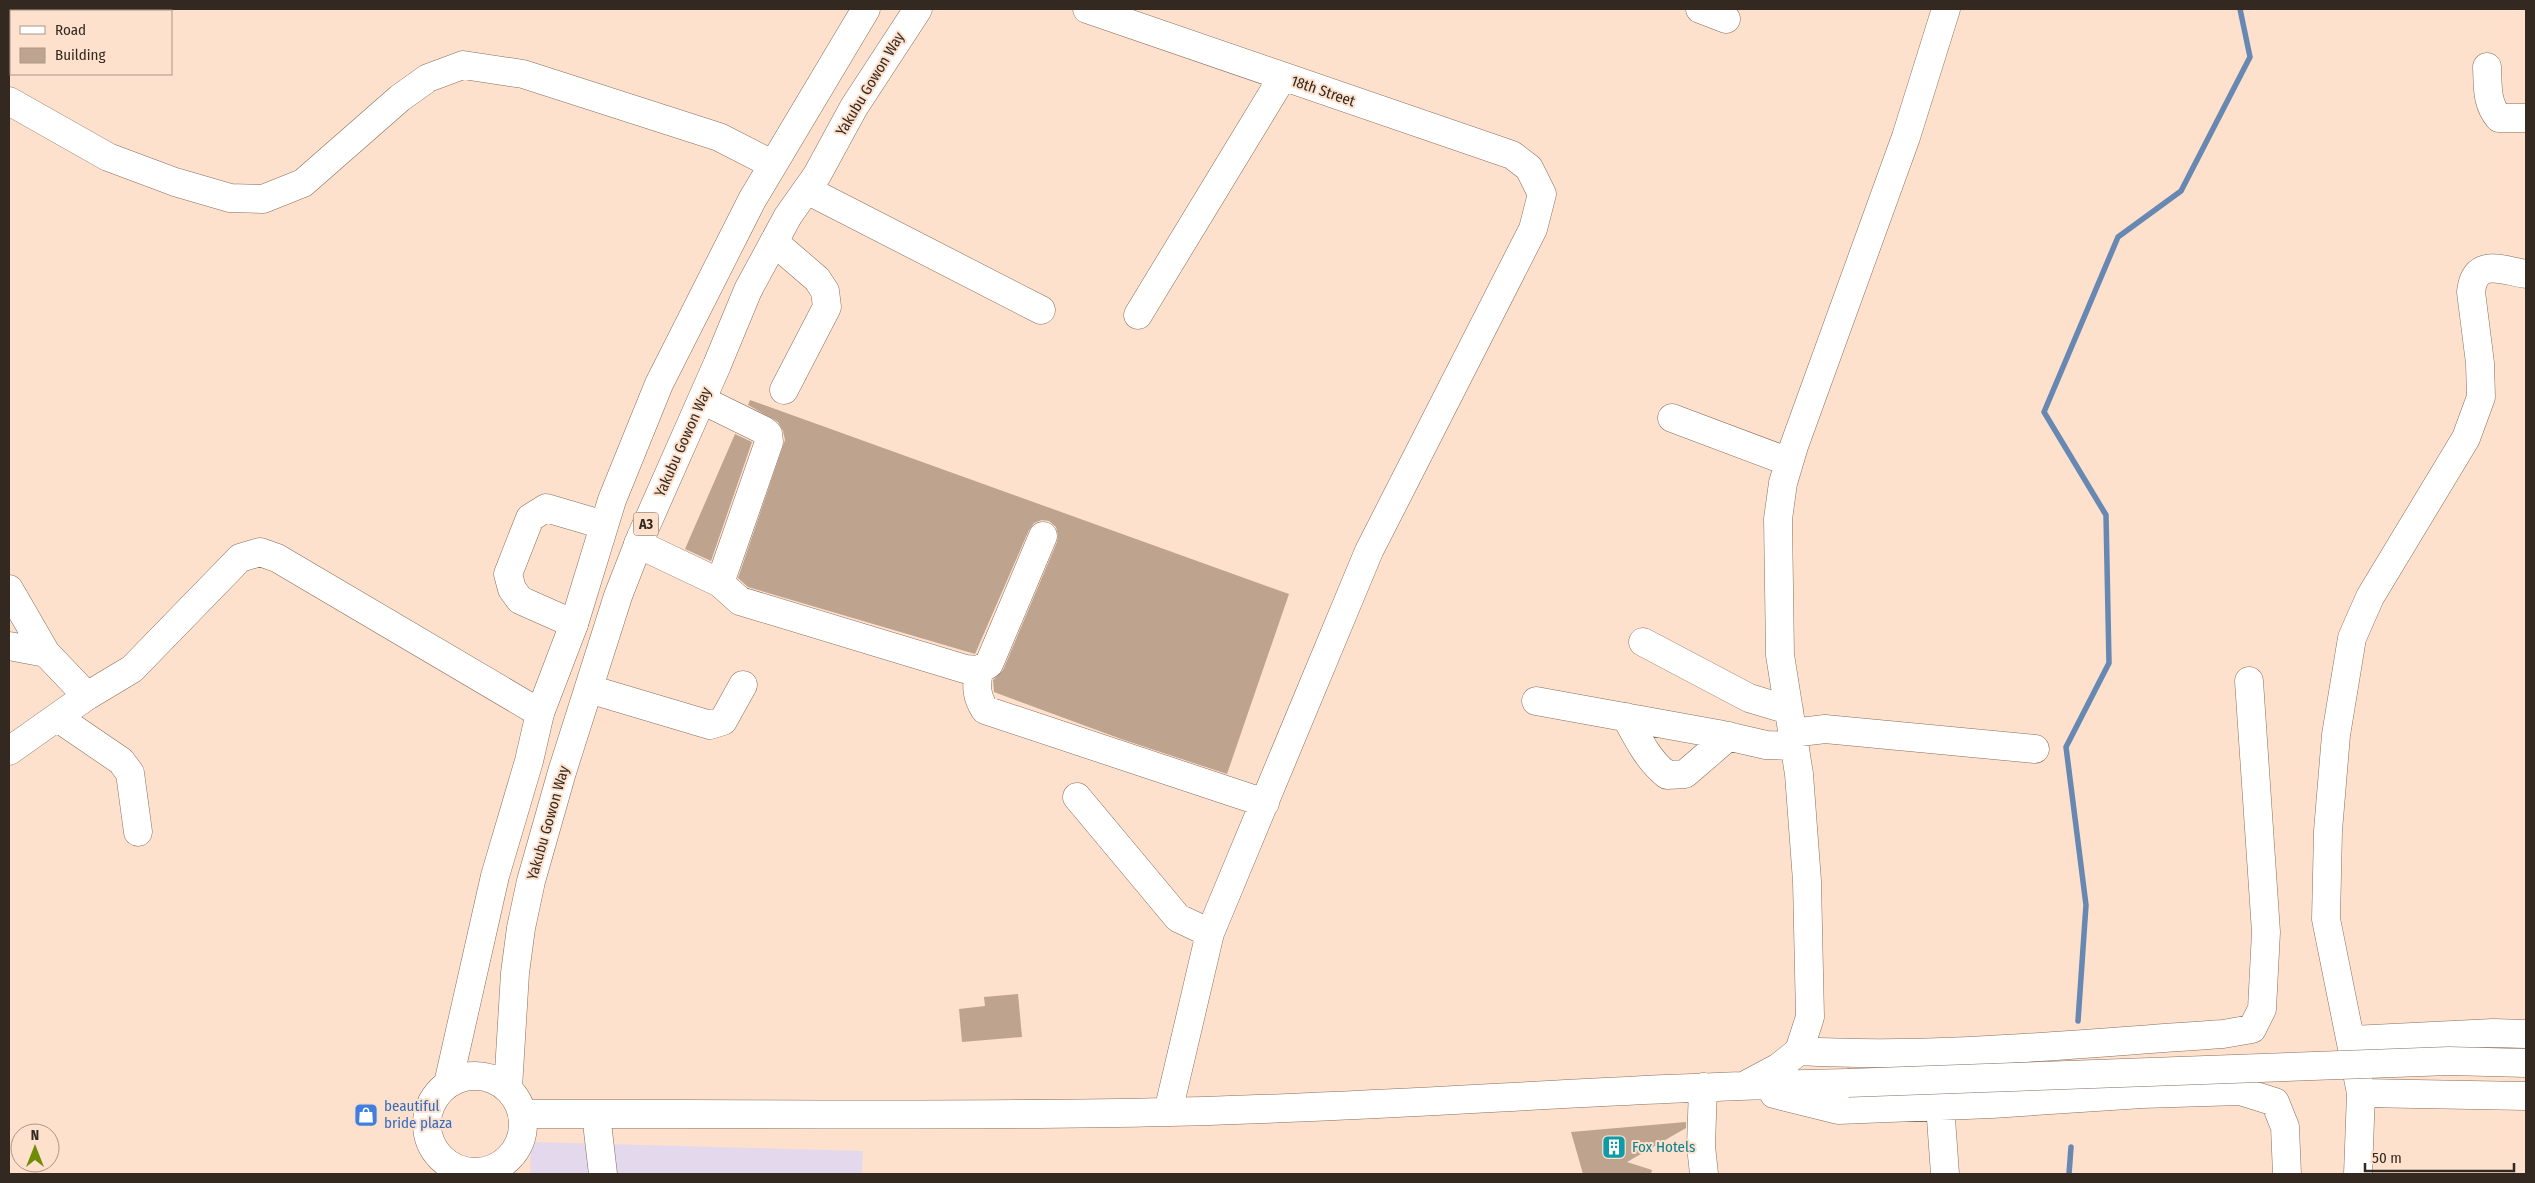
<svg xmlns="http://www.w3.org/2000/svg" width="2535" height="1183" font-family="'Fira Sans Condensed',sans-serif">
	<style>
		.education { fill: #e4d8ec }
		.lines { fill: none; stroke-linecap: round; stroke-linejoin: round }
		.stream { stroke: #6688b2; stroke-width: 5.5 }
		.building { fill: #bea38f }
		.minor-casing { stroke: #876e5c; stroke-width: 29 }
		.highway-casing { stroke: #876e5c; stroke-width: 29 }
		.minor { stroke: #fff; stroke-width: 28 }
		.highway { stroke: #fff; stroke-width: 28 }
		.minor-bridge-casing { stroke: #876e5c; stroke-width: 29; stroke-linecap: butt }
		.minor-bridge { stroke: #fff; stroke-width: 28 }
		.labels { text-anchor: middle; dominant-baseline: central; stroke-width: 4; stroke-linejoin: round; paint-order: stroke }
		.shield { fill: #fde1cc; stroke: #706054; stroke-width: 1 }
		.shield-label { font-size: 14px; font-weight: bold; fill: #342921 }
		.street-label { font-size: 15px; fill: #342921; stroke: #fde1cc }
		.shop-label { font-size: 15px; fill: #366cbe; stroke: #fde1cc; text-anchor: start }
		.culture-label { font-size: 15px; fill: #0d838f; stroke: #fde1cc; text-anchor: start }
	</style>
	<rect width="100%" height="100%" fill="#fde1cc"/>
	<path class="education" d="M531,1142L863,1151L862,1174H530Z"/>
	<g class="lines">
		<path class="stream" d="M2078,1021L2086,905L2066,747L2109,663L2106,515L2044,412L2118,237L2181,191L2250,57L2240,9
			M2069,1174L2071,1147"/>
	</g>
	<path class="building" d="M750,400L1289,594L1227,774L1121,739L994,692L993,680L1003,670L1057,542L1058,535L1056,527L1049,521L1042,520L1034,523L1029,530L975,654L748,587L738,578L785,440L783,431L778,422L748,405Z
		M735,434L752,442L711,561L685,549Z
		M1018,994L1022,1037L962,1042L959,1009L985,1006L984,997Z
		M1686,1122V1128L1627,1162L1652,1170L1651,1174H1583L1571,1132Z"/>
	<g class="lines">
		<g class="minor-casing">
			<path id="minor" d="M1087,9L1512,155L1529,168L1542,194L1533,229L1369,551L1210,933L1168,1112
				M1700,9L1726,19
				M2487,67C2488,86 2486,103 2499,118H2526
				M9,101L108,157L175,182L230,198L263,199L303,183L400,98L428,78L463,65L523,74L719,137L772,164
				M807,190L1041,310
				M774,242L817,279L825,291L827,307L784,390
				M1138,315L1282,78
				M702,400L763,430L768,434L769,442L720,583
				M1672,418L1789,462
				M638,544L720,583L740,601L965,669L979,670L989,664L1043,536
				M9,589L46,653
				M574,624L520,600L512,589L508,574L530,518L546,508L604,525
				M1643,642L1749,698L1789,710
				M9,646L46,653L87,696
				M979,670C976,686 976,696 985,710L1265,803
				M589,689L710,725L723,721L743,685
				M1536,701L1718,734L1766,745L1794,746
				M1626,717C1638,739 1648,760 1667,775L1685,774L1729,736
				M58,718L121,761L130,773L138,832
				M1792,733L1825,729L2035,749
				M9,751L87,696L132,669L240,558L260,552L277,558L540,713
				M1077,797L1178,918L1210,933
				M2352,1040L2493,1033L2526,1034
				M1799,1051C1940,1059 2082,1043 2223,1034L2252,1029L2262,1009L2266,932L2249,681
				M1749,1083L1779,1067L1799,1051L1810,1017L1807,881L1799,774L1780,655L1778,519L1783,483L1794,446L1906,137L1946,9
				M1703,1087L1701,1146L1704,1174
				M2361,1093L2526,1096
				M1774,1094L1838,1110L1992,1104L2142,1094L2240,1091L2275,1102L2285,1127L2287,1174
				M1940,1105L1945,1174
				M522,1114C738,1113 954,1117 1169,1112C1395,1107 1621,1087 1848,1083
				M596,1114L603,1174
				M2358,1174L2361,1093L2326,919L2328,831L2336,735L2352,638L2370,597L2466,438L2481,397L2480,363L2471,292C2475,256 2504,271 2526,274"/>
		</g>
		<g class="highway-casing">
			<path id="highway" d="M427 1124a48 48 0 1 1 96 0a48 48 0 1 1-96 0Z
				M448,1084L495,876L529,761L540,713L574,624L612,500L659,384L752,200L866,9
				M508,1088L515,973L521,928L531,881L562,772L618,596L641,537L717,365L748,290L788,216L817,175L854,107L918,9"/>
		</g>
		<use href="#minor" class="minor"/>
		<use href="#highway" class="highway"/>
		<g class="minor-bridge-casing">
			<path id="minor-bridge" d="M1848,1083L2449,1061L2526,1063"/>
		</g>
		<use href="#minor-bridge" class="minor-bridge"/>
	</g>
	<defs>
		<g id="shop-square" transform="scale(1.25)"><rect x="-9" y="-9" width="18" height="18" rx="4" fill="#3f7fe0" stroke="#fde1cc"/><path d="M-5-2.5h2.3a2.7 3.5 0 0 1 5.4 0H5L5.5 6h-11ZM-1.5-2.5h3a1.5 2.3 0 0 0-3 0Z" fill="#fff"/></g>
		<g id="building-square" transform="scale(1.25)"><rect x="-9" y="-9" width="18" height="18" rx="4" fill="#0f9aa8" stroke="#fde1cc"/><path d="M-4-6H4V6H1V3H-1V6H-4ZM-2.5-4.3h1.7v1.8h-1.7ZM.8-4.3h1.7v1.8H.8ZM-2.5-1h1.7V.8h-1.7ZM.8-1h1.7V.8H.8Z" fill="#fff"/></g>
	</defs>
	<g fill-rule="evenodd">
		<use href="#shop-square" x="366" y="1115"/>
		<use href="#building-square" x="1614" y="1147"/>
	</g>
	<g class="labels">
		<rect class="shield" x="633.5" y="512.5" width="25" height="23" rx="4"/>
		<g class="shield-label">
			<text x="646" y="524">A3</text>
		</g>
		<g class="street-label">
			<text transform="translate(870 84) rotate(-59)">Yakubu Gowon Way</text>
			<text transform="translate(1323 91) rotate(19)">18th Street</text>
			<text transform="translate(683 442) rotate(-66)">Yakubu Gowon Way</text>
			<text transform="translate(548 823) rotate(-74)">Yakubu Gowon Way</text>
		</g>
		<g class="shop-label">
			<text x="384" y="1106">beautiful<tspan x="384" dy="17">bride plaza</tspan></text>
		</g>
		<g class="culture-label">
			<text x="1632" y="1147">Fox Hotels</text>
		</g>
	</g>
	<rect width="2535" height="1183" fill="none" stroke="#342921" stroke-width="20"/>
	<rect x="10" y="10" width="162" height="65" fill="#fde1cc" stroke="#ad9788"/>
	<rect x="20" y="26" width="25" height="8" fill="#ffffff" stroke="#ad9788"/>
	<text x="55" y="35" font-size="15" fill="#342921">Road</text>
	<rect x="20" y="48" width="25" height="15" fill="#bea38f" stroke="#ad9788"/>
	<text x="55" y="60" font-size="15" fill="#342921">Building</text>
	<g transform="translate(35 1148)"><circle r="24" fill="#fde1cc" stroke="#ad9788"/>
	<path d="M0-4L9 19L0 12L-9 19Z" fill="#708b04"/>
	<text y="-8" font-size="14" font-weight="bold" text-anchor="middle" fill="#342921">N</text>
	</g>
	<path d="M2365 1163v8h149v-8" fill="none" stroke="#342921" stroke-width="2.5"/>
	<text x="2372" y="1163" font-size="15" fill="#342921" stroke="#fde1cc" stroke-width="4" paint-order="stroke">50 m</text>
</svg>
